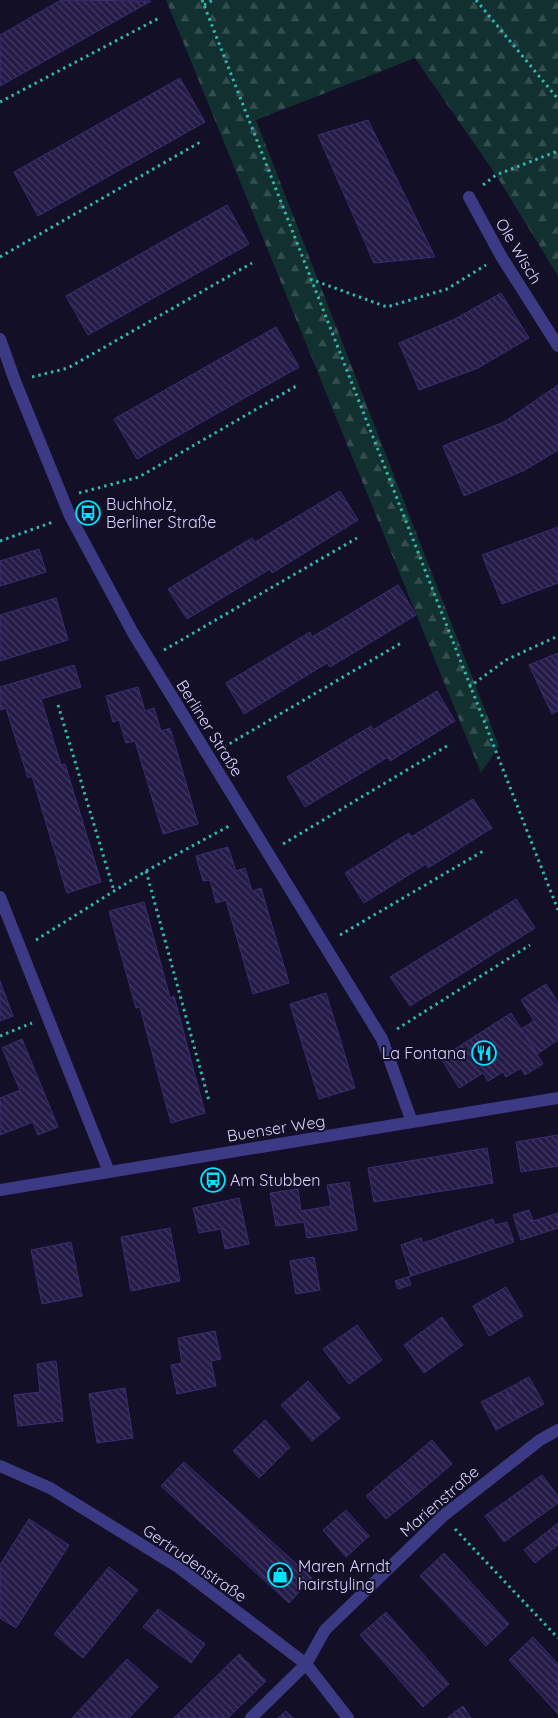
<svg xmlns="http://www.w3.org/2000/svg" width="558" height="1718" font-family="Quicksand,sans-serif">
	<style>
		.forest { fill: url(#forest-firs) }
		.building { fill: url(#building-back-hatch); stroke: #3b2d73 }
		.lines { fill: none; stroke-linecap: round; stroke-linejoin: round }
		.path { stroke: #2fb8b0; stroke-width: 3; stroke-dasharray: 2.5 4; stroke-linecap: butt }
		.minor { stroke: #3d3a85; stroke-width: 12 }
		.labels { text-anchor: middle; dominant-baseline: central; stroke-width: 4; stroke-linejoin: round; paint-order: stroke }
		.street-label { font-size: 16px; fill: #d9d4ff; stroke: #130f26 }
		.poi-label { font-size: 16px; fill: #d9d4ff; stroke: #130f26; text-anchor: start }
	</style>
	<defs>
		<pattern id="forest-firs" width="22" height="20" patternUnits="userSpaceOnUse" patternTransform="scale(1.25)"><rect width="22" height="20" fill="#12302f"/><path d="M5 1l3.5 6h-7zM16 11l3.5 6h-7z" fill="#344d4e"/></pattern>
		<pattern id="building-back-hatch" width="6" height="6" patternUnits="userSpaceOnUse" patternTransform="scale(1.25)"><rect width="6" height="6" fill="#241b47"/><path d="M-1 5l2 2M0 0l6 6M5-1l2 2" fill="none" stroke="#433b63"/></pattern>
	</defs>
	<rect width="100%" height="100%" fill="#130f26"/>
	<path class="forest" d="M166,0H558V276L496,175L415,58L256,120L499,746L481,773Z"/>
	<path class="building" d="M61,0L151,1L0,86V35Z
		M180,78L205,122L38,216L14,172Z
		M368,120L435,257L374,263L318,135Z
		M227,205L249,244L88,335L66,296Z
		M501,293L529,338L478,368L419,390L399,343L455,319Z
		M276,327L299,367L137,459L114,419Z
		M558,385V450L525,470L464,496L443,446L504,422Z
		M340,491L358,520L272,573L270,569L187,619L168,589L252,538L255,542Z
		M558,527V583L502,604L482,555Z
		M39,549L46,572L0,586V561Z
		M398,585L416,615L330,667L327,663L244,714L226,683L310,632L312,637Z
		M56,598L68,640L0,661V615Z
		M558,653V711L552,714L529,665Z
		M74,665L81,687L41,699L61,765L65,764L101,882L67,893L32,776L28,778L6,708L0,710V687Z
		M138,687L145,711L154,708L161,731L170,728L198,824L163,834L135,741L126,743L119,720L113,722L106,696Z
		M437,691L455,721L390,761L388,757L305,807L287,777L371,726L373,730Z
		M473,799L492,828L428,868L426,864L364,903L345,873L409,833L411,837Z
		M228,847L236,871L245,868L252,891L261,888L289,983L253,994L226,900L216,903L210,880L203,881L196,856Z
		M516,899L535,928L410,1006L390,977Z
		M144,902L170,998L174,996L205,1113L171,1123L140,1007L136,1008L109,911Z
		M0,981L13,1016L0,1021Z
		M546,984L558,1002V1040L537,1054L521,1029L534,1021L521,1000Z
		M326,993L355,1088L319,1099L290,1004Z
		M511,1013L543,1064L525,1075L521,1068L506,1077L503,1072L488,1081L483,1073L459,1088L441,1058Z
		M22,1039L58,1127L38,1135L33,1122L0,1135V1098L20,1090L2,1048Z
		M558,1135V1166L521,1172L516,1142Z
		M487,1148L493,1183L374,1202L368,1168Z
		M349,1182L357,1230L307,1238L304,1222L276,1226L270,1193L298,1189L301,1211L331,1206L327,1185Z
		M239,1198L249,1244L225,1249L221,1229L199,1233L193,1208Z
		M529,1210L533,1221L558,1213V1228L521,1240L513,1215Z
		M493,1219L495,1225L507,1222L514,1242L408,1277L411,1285L398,1289L395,1281L411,1276L401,1245L421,1238L423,1243Z
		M170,1228L180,1281L131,1291L121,1237Z
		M71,1242L82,1296L42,1304L31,1250Z
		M314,1257L320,1290L296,1294L290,1261Z
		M506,1287L523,1316L489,1336L473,1306Z
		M442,1317L463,1345L424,1373L404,1345Z
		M357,1325L382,1360L349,1384L323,1349Z
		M215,1331L221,1359L211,1361L216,1386L177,1394L171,1365L182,1363L178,1338Z
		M56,1361L63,1421L18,1426L14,1395L40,1392L37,1364Z
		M529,1377L544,1404L520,1417L505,1390Z
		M308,1381L340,1418L312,1441L281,1405Z
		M125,1388L133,1438L97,1443L89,1394Z
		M505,1390L520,1417L496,1430L481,1402Z
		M265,1420L290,1447L259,1478L233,1451Z
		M432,1440L452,1464L417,1494L397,1470Z
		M184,1462L312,1578L289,1603L161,1486Z
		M396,1470L417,1494L386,1519L366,1496Z
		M542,1475L558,1496V1503L504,1542L485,1516Z
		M346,1510L369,1536L346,1557L323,1530Z
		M29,1519L69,1545L16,1628L0,1618V1565Z
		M558,1523V1545L535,1563L524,1550Z
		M444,1553L509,1624L486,1646L420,1576Z
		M109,1567L138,1590L83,1658L54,1634Z
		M158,1609L205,1644L191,1663L143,1627Z
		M386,1612L449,1684L423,1707L360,1635Z
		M533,1637L558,1664V1714L509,1660Z
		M239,1654L266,1681L228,1718H174Z
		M127,1659L158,1687L129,1718H72Z
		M463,1706L471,1718H447Z
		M286,1711L293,1718H278Z"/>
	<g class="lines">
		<path class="path" d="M202,0L558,910
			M476,0L558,99
			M204,5L213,0
			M0,102L161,17
			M483,185L496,175L558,151
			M0,257L202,141
			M310,279L387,307L447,289L486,265
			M32,377L68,368L252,263
			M79,493L139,477L298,385
			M0,541L53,522
			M164,650L357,538
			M469,687L506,660L558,636
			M58,705L114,891
			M224,747L401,643
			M283,844L447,746
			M146,871L209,1101
			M340,935L485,850
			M36,940L146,871L231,825
			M397,1029L530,945
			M0,1036L32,1023
			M455,1529L558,1638"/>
		<path class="minor" d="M469,197L501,256L558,346
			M0,339L15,381L70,516L133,633L382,1039L412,1122
			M0,897L109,1172
			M0,1190L558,1098
			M0,1466L50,1488L178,1567L306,1664L348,1718
			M251,1718L306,1664L325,1630L443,1516L540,1440L558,1430"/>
	</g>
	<defs>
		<g id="bus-ring" transform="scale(1.25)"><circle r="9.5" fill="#130f26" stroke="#00e5ff" stroke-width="1.5"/><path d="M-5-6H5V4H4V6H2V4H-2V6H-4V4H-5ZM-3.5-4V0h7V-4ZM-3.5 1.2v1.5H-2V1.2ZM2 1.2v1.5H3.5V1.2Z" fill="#00e5ff"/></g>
		<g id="restaurant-ring" transform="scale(1.25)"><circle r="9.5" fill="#130f26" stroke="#00e5ff" stroke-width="1.5"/><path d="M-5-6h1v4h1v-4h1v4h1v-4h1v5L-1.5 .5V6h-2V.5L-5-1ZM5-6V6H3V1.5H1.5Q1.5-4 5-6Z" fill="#00e5ff"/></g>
		<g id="shop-ring" transform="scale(1.25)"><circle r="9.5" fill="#130f26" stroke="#00e5ff" stroke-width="1.5"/><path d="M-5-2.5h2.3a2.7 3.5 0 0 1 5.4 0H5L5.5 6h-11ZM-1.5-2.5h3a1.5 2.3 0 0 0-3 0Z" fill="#00e5ff"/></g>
	</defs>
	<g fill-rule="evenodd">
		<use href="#bus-ring" x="88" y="513"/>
		<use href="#restaurant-ring" x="484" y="1053"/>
		<use href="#bus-ring" x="213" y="1180"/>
		<use href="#shop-ring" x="280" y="1575"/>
	</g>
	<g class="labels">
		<g class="street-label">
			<text transform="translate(519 251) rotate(59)">Ole Wisch</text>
			<text transform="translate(210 728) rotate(58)">Berliner Straße</text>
			<text transform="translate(276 1128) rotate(-9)">Buenser Weg</text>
			<text transform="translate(439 1501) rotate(-41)">Marienstraße</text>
			<text transform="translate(195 1563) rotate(35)">Gertrudenstraße</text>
		</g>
		<g class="poi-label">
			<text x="106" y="504">Buchholz,<tspan x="106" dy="18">Berliner Straße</tspan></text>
			<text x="466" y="1053" text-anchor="end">La Fontana</text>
			<text x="230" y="1180">Am Stubben</text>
			<text x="298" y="1566">Maren Arndt<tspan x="298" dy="18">hairstyling</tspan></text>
		</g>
	</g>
</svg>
